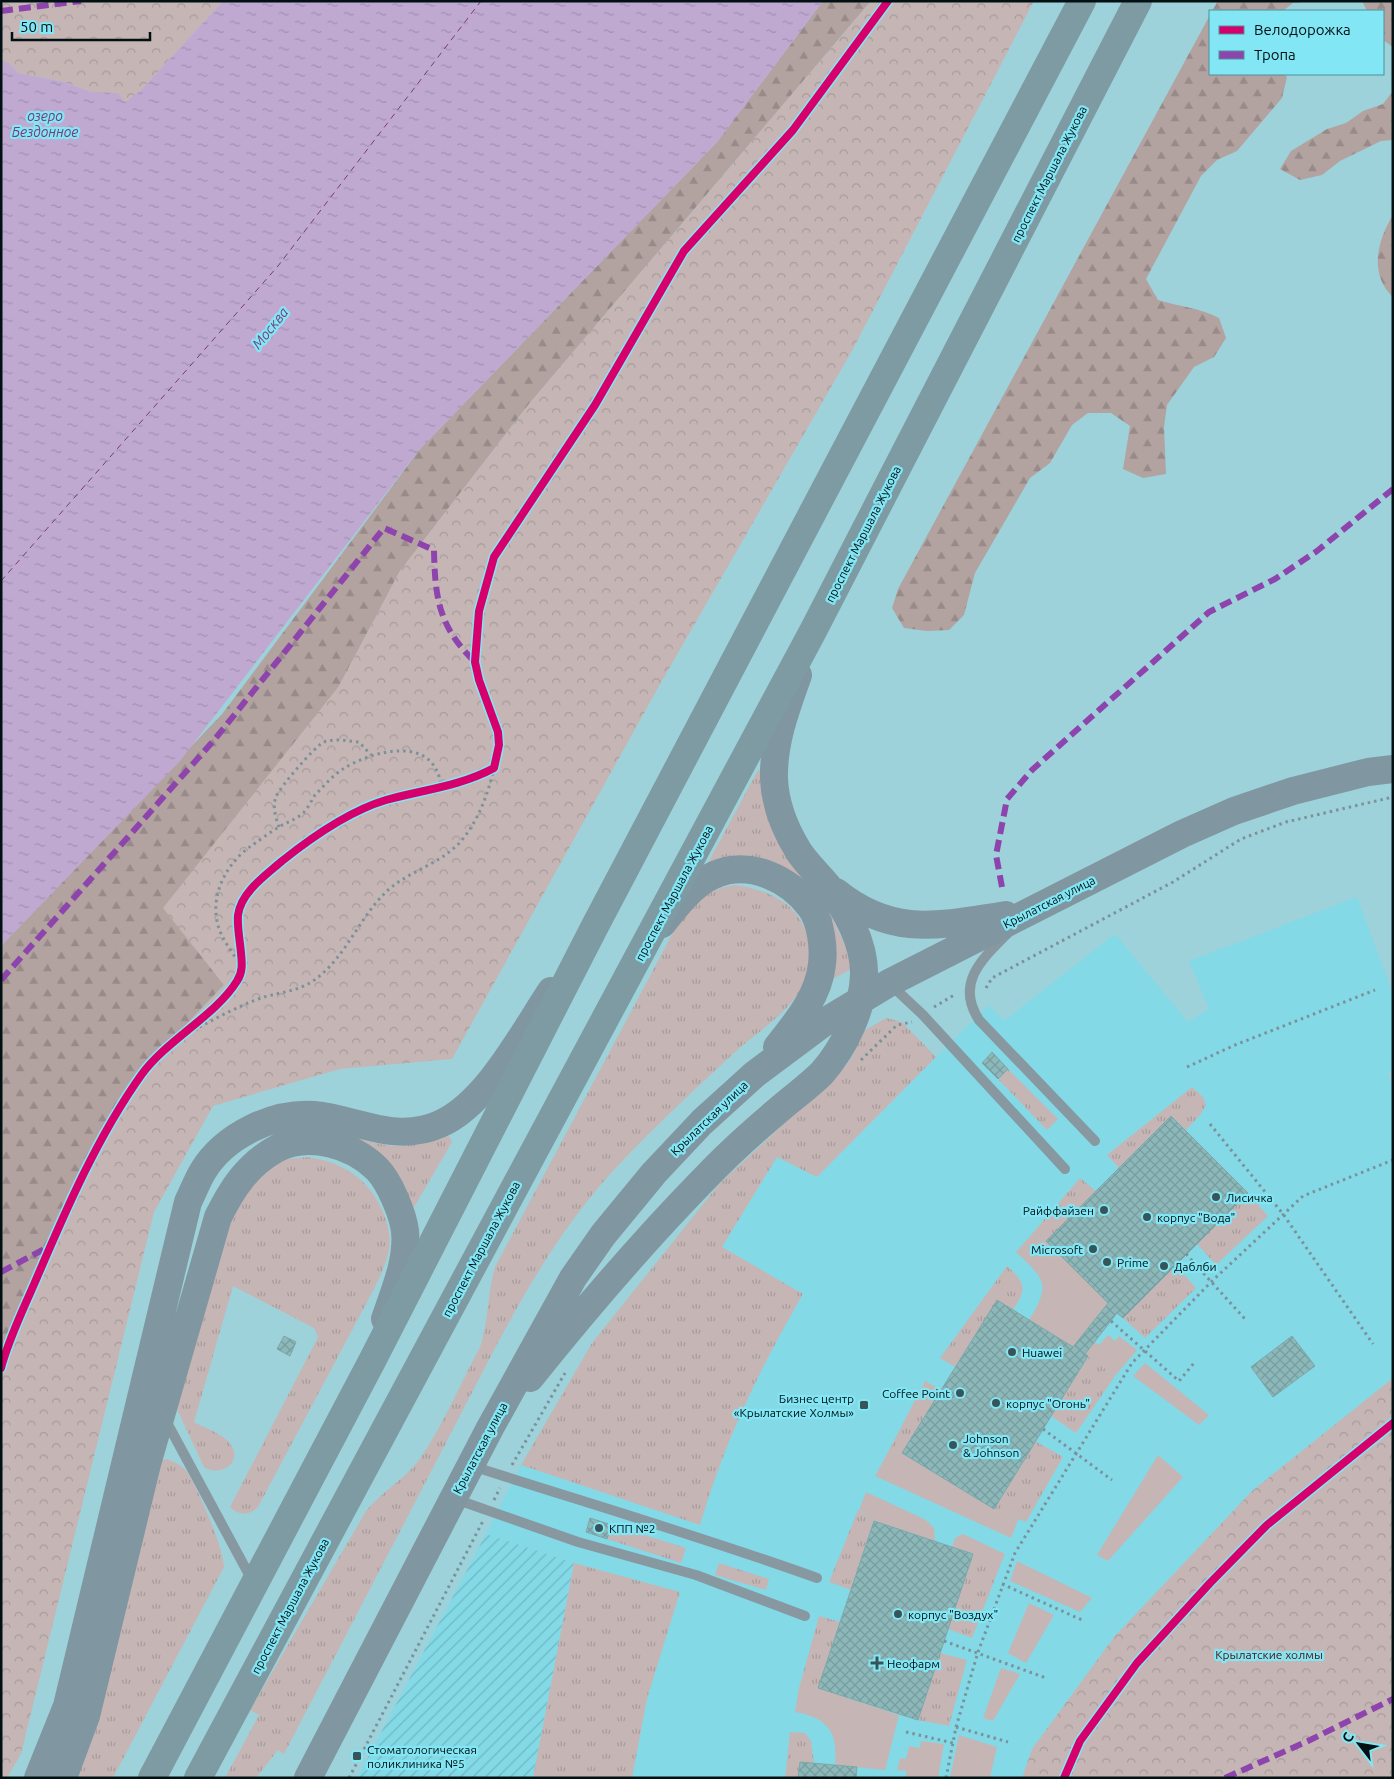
<svg xmlns="http://www.w3.org/2000/svg" width="1394" height="1779" font-family="Ubuntu,sans-serif">
	<style>
		.built { fill: #83d9e6 }
		.industrial { fill: url(#industrial-furrows) }
		.grass { fill: url(#grass-tufts) }
		.forest { fill: url(#forest-firs) }
		.park { fill: url(#park-crowns) }
		.garden { fill: #c5b6b5 }
		.water { fill: url(#water-ripples) }
		.lines { fill: none; stroke-linecap: round; stroke-linejoin: round }
		.ferry { stroke: #7a3979; stroke-width: 1; stroke-dasharray: 6 5; stroke-linecap: butt }
		.building { fill: url(#building-cross-hatch); stroke: #7ca8aa }
		.path { stroke: #7c9199; stroke-width: 3; stroke-dasharray: 2.5 4; stroke-linecap: butt }
		.lane { stroke: #8798a1; stroke-width: 10 }
		.secondary { stroke: #8096a1; stroke-width: 28 }
		.primary { stroke: #7e9ba4; stroke-width: 28 }
		.quiet { stroke: #8e44ad; stroke-width: 6; stroke-dasharray: 12 6; stroke-linecap: butt }
		.cycleway-casing { stroke: #83e6f4; stroke-width: 11 }
		.cycleway { stroke: #d6006c; stroke-width: 8 }
		.poi-dot { fill: #375459; stroke: #83e6f4; stroke-width: 2 }
		.labels { text-anchor: middle; dominant-baseline: central; stroke-width: 4.5; stroke-linejoin: round; paint-order: stroke }
		.street-label { font-size: 12px; fill: #001013; stroke: #83e6f4 }
		.poi-label { font-size: 12px; fill: #001013; stroke: #83e6f4; text-anchor: start }
		.park-label { font-size: 12px; fill: #530e0c; stroke: #83e6f4 }
		.water-label { font-size: 14px; font-style: italic; fill: #7a3979; stroke: #83e6f4 }
	</style>
	<defs>
		<pattern id="industrial-furrows" width="10" height="10" patternUnits="userSpaceOnUse" patternTransform="scale(1.25)"><rect width="10" height="10" fill="#83d9e6"/><path d="M-1 1l2-2M0 10L10 0M9 11l2-2" fill="none" stroke="#6fb9c4"/></pattern>
		<pattern id="grass-tufts" width="24" height="20" patternUnits="userSpaceOnUse" patternTransform="scale(1.25)"><rect width="24" height="20" fill="#c5b6b5"/><path d="M3 7l-1-3M5 7V3M7 7l1-3M15 17l-1-3M17 17v-4M19 17l1-3" fill="none" stroke="#a79b9b"/></pattern>
		<pattern id="forest-firs" width="22" height="20" patternUnits="userSpaceOnUse" patternTransform="scale(1.25)"><rect width="22" height="20" fill="#b2a2a0"/><path d="M5 1l3.5 6h-7zM16 11l3.5 6h-7z" fill="#978a89"/></pattern>
		<pattern id="park-crowns" width="20" height="18" patternUnits="userSpaceOnUse" patternTransform="scale(1.25)"><rect width="20" height="18" fill="#c5b6b5"/><path d="M2 6a3 3 0 1 1 6 0M12 15a3 3 0 1 1 6 0" fill="none" stroke="#a79b9b"/></pattern>
		<pattern id="water-ripples" width="26" height="14" patternUnits="userSpaceOnUse" patternTransform="scale(1.25)"><rect width="26" height="14" fill="#bfa9d0"/><path d="M2 4q2-2 4 0t4 0M15 11q2-2 4 0t4 0" fill="none" stroke="#a290b2"/></pattern>
		<pattern id="building-cross-hatch" width="8" height="8" patternUnits="userSpaceOnUse" patternTransform="scale(1.25)"><rect width="8" height="8" fill="#8db8ba"/><path d="M0 0l8 8M0 8l8-8" fill="none" stroke="#789d9f"/></pattern>
	</defs>
	<rect width="100%" height="100%" fill="#9dd2da"/>
	<path class="built" d="M1357,897L1393,995V1070L1387,1072L1393,1085V1378L1252,1491L1032,1749L1022,1778H533L574,1563L486,1534L521,1465L592,1343L720,1183L842,1070L850,1060L865,1030L886,1018L902,1022L936,1057L989,1005L1004,1021L1115,934L1188,1022L1209,1009L1189,961Z"/>
	<path class="industrial" d="M486,1534L574,1563L533,1778H357Z"/>
	<path class="grass" d="M758,770L762,771L783,851L793,867L828,909L846,947L851,969L835,978L832,977L823,912L708,863Z
		M735,885C770,890 803,905 809,944C810,955 811,965 807,976C795,1011 758,1030 733,1054C692,1092 651,1130 612,1172C542,1249 498,1343 450,1435C395,1541 340,1647 284,1754L278,1750L256,1778H225L259,1715L250,1710L366,1511C381,1492 405,1479 419,1460C443,1426 460,1384 480,1347C489,1321 487,1293 495,1267L684,912C701,898 712,888 735,885Z
		M886,1018L902,1022L936,1057L817,1177L777,1157L722,1247L803,1294C759,1370 725,1440 700,1525L521,1465L592,1343L720,1183L842,1070L850,1060L865,1030Z
		M1008,1069L1058,1119L1047,1130L998,1079Z
		M1192,1087L1203,1097L1206,1105L1200,1115L1186,1130L1171,1116L1119,1168L1107,1155Z
		M351,1136C398,1151 404,1147 449,1136L452,1142L413,1209Z
		M308,1157C346,1162 374,1183 386,1220C389,1230 391,1240 389,1250C386,1264 380,1277 374,1289L258,1507C249,1516 239,1516 230,1507L318,1337L314,1328L233,1286L194,1422C205,1428 224,1434 231,1445C243,1462 221,1478 204,1467L175,1405L198,1308L241,1193L272,1165L288,1159Z
		M1080,1178L1096,1191L1046,1241L1031,1235Z
		M1248,1193L1268,1216L1216,1265L1197,1244Z
		M1176,1265L1196,1288L1145,1338L1123,1318Z
		M1007,1266C1026,1283 1027,1289 1013,1310L997,1300L955,1367L940,1358Z
		M1088,1356L1115,1376L1076,1433L1051,1416Z
		M925,1381L941,1390L902,1453L888,1452Z
		M1035,1441L1063,1457L1026,1522L994,1509Z
		M167,1459C174,1462 182,1465 187,1472C198,1488 224,1549 224,1567L113,1778H73L161,1460Z
		M858,1510L874,1521L851,1590L829,1582Z
		M612,1525L686,1548L681,1563L607,1539Z
		M973,1554L1000,1566L972,1638L948,1629Z
		M574,1563L680,1592L647,1699L632,1778H533Z
		M719,1563L769,1579L766,1590L715,1575Z
		M819,1616L840,1622L818,1688H799Z
		M940,1653L967,1660L949,1726L918,1720Z
		M790,1732L805,1733L811,1741L814,1763L800,1762L798,1778H785Z"/>
	<path class="forest" d="M823,1H871L529,404L400,571L339,686L176,921L224,985L139,1074L1,1349V946L223,713L420,449L717,142Z
		M1218,1H1313L1293,3L1283,11H1212Z
		M1362,1H1393V47L1383,40V11H1367Z
		M1210,15V74H1284L1287,77L1282,98L1237,151L1217,160L1201,176L1146,279L1158,300C1180,307 1197,307 1219,318L1226,338L1214,357L1194,367L1167,405L1164,427L1166,474L1143,478L1123,469L1130,426L1111,413H1088L1072,425L1050,463L1030,478L975,573L964,615L949,630L927,631L904,628L892,608L898,589Z
		M1393,91V140L1381,141L1340,161L1322,175L1300,180L1280,169L1291,151L1327,129L1346,123L1363,111L1383,104Z
		M1393,215V297C1368,274 1378,239 1393,215Z"/>
	<path class="park" d="M1,1H223L141,90L125,102L121,98L91,92L65,82L18,73L9,63L1,60Z
		M871,1H1034L853,349L659,686L452,1059L340,1069L213,1106L154,1212L21,1754L7,1778H1V1349L139,1074L224,985L163,908L339,686L400,571L529,404Z
		M1393,1378V1778H1022L1032,1749L1114,1637L1252,1491Z"/>
	<path class="garden" d="M1031,1235L1046,1241L1108,1303L1073,1347L1029,1320C1051,1285 1045,1279 1016,1252Z
		M1108,1335L1115,1341L1119,1336L1137,1350L1115,1376L1085,1354L1095,1342L1099,1345Z
		M1145,1363L1209,1415L1199,1425L1133,1376Z
		M888,1452L902,1453L994,1509L1019,1518L1011,1538L875,1476Z
		M1158,1455L1183,1477L1108,1561L1097,1555Z
		M866,1492L926,1520L934,1528L935,1541L874,1521L859,1510Z
		M963,1534L1005,1554L1000,1566L952,1547L955,1538Z
		M1017,1561L1092,1598L1080,1612L1010,1581Z
		M1029,1603L1054,1615L1026,1663L1008,1653Z
		M1001,1668L1020,1674L993,1721L983,1718Z
		M799,1688H818L899,1715L885,1770L835,1765C838,1732 828,1718 795,1712Z
		M959,1735L997,1747L990,1778H950Z
		M921,1741L944,1744L938,1778H906V1771L897,1770L900,1758L906,1759L909,1746L920,1748Z"/>
	<path class="water" d="M223,1H823L717,142L420,449L180,761L1,946V60L9,63L18,73L65,82L91,92L118,93L125,102L141,90Z"/>
	<g class="lines">
		<path class="ferry" d="M1,581L278,266L481,1"/>
	</g>
	<path class="building" d="M992,1052L1008,1069L998,1079L982,1063Z
		M1171,1116L1248,1193L1123,1318L1117,1313L1085,1354L1088,1356L994,1509L902,1453L997,1300L1073,1347L1108,1303L1046,1241Z
		M284,1336L296,1342L290,1356L277,1349Z
		M1292,1336L1315,1366L1273,1397L1251,1367Z
		M590,1518L612,1525L607,1539L586,1532Z
		M874,1521L973,1554L918,1720L818,1688Z
		M800,1762L857,1767L856,1778H798Z"/>
	<g class="lines">
		<path class="path" d="M279,827C276,818 272,807 276,797C279,788 316,745 324,742C335,738 347,741 359,742L371,755
			M242,967C233,953 220,938 217,921C211,892 228,862 251,846C260,840 270,832 279,827C287,822 295,820 302,814C308,809 311,801 315,795C323,787 333,775 343,769C373,750 435,734 441,786
			M986,988L992,978L1173,882L1241,839L1286,822L1393,797
			M934,1007L956,994
			M182,1036C208,1023 233,1008 261,998C276,993 293,992 308,984C342,965 357,921 384,894C406,871 441,865 462,840C479,819 488,794 494,768
			M861,1060L897,1025L912,1022
			M1187,1067L1235,1045L1375,990
			M1210,1124L1283,1214L1373,1344
			M1186,1254L1245,1319
			M1111,1321L1179,1381L1194,1363
			M1043,1429L1112,1480
			M512,1465L565,1373
			M494,1500L500,1488
			M1002,1584L1082,1620
			M944,1641L1046,1678
			M956,1727L1008,1742
			M906,1732L953,1743
			M349,1778L483,1521
			M946,1778L956,1727L978,1652L1015,1553L1132,1363L1211,1282L1303,1196L1393,1160"/>
		<path class="lane" d="M1008,933C982,959 955,983 979,1020L1095,1141
			M891,985L923,1015L1065,1169
			M165,1419L253,1582
			M472,1466C587,1503 703,1537 817,1578
			M455,1499L578,1542L696,1575L805,1616"/>
		<path class="secondary" d="M836,892C893,938 940,925 1006,915
			M662,924C676,906 693,884 714,875C749,859 790,879 811,908C821,922 824,948 822,964C819,996 796,1023 777,1047
			M530,1378C586,1308 646,1238 709,1174C732,1150 757,1128 782,1107C795,1096 810,1085 822,1073C844,1048 863,1009 864,975C865,944 846,909 827,885C818,874 807,864 799,852C786,831 775,804 774,779C773,742 786,709 798,675
			M38,1778L67,1706L188,1202C193,1192 197,1181 203,1171C224,1136 273,1112 314,1115C357,1119 395,1144 440,1124C487,1103 523,1033 551,991
			M63,1778L86,1716L147,1464L218,1217C232,1189 247,1165 276,1149C308,1132 352,1144 377,1169C389,1181 403,1214 405,1231C408,1261 394,1292 385,1319
			M308,1778L490,1428L573,1278L603,1235L654,1173L702,1122L755,1074L826,1021L889,983L1182,834L1234,811L1293,791L1368,772L1393,769"/>
		<path class="primary" d="M152,1778L372,1361L595,926L1082,1
			M198,1778L813,631L1138,1"/>
		<path class="quiet" d="M1,11L81,1
			M1002,887L996,855L1007,799L1032,770L1209,612L1275,579L1317,551L1393,489
			M1,980L215,739L384,528L434,550C435,599 439,627 475,662
			M1,1272L50,1246
			M1225,1778L1308,1741L1393,1699"/>
		<g class="cycleway-casing">
			<path id="cycleway" d="M1,1368C9,1338 23,1310 35,1282C65,1212 97,1137 142,1074C167,1040 216,1015 237,981C243,972 242,963 241,953C240,941 237,927 238,915C241,892 266,875 282,861C312,837 349,811 386,800C422,790 461,786 494,768L499,745L498,732L479,680L475,662L479,611L494,557L595,405L684,251L793,130L888,1
				M1064,1778L1080,1741L1137,1663L1210,1583L1267,1525L1393,1423"/>
		</g>
		<use href="#cycleway" class="cycleway"/>
	</g>
	<g class="poi-dot">
		<circle cx="1216" cy="1197" r="5"/>
		<circle cx="1104" cy="1210" r="5"/>
		<circle cx="1147" cy="1217" r="5"/>
		<circle cx="1093" cy="1249" r="5"/>
		<circle cx="1107" cy="1262" r="5"/>
		<circle cx="1164" cy="1266" r="5"/>
		<circle cx="1012" cy="1352" r="5"/>
		<circle cx="960" cy="1393" r="5"/>
		<circle cx="996" cy="1403" r="5"/>
		<rect x="859" y="1400" width="10" height="10" rx="2.5"/>
		<circle cx="953" cy="1445" r="5"/>
		<circle cx="599" cy="1528" r="5"/>
		<circle cx="898" cy="1614" r="5"/>
		<path d="M874.5 1655.5h5v5h5v5h-5v5h-5v-5h-5v-5h5z"/>
		<rect x="352" y="1751" width="10" height="10" rx="2.5"/>
	</g>
	<g class="labels">
		<g class="street-label">
			<text transform="translate(1049 174) rotate(-63)">проспект Маршала Жукова</text>
			<text transform="translate(863 534) rotate(-63)">проспект Маршала Жукова</text>
			<text transform="translate(674 893) rotate(-62)">проспект Маршала Жукова</text>
			<text transform="translate(1049 902) rotate(-27)">Крылатская улица</text>
			<text transform="translate(709 1118) rotate(-44)">Крылатская улица</text>
			<text transform="translate(481 1249) rotate(-62)">проспект Маршала Жукова</text>
			<text transform="translate(480 1448) rotate(-62)">Крылатская улица</text>
			<text transform="translate(290 1606) rotate(-62)">проспект Маршала Жукова</text>
		</g>
		<g class="poi-label">
			<text x="1226" y="1197">Лисичка</text>
			<text x="1094" y="1210" text-anchor="end">Райффайзен</text>
			<text x="1157" y="1217">корпус "Вода"</text>
			<text x="1083" y="1249" text-anchor="end">Microsoft</text>
			<text x="1117" y="1262">Prime</text>
			<text x="1174" y="1266">Даблби</text>
			<text x="1022" y="1352">Huawei</text>
			<text x="950" y="1393" text-anchor="end">Coffee Point</text>
			<text x="854" y="1398" text-anchor="end">Бизнес центр<tspan x="854" dy="14">«Крылатские Холмы»</tspan></text>
			<text x="1006" y="1403">корпус "Огонь"</text>
			<text x="963" y="1438">Johnson<tspan x="963" dy="14">&amp; Johnson</tspan></text>
			<text x="609" y="1528">КПП №2</text>
			<text x="908" y="1614">корпус "Воздух"</text>
			<text x="887" y="1663">Неофарм</text>
			<text x="367" y="1749">Стоматологическая<tspan x="367" dy="14">поликлиника №5</tspan></text>
		</g>
		<g class="park-label">
			<text x="1269" y="1654">Крылатские холмы</text>
		</g>
		<g class="water-label">
			<text x="45" y="116">озеро<tspan x="45" dy="16">Бездонное</tspan></text>
			<text transform="translate(270 328) rotate(-51)">Москва</text>
		</g>
	</g>
	<rect width="1394" height="1779" fill="none" stroke="#001013" stroke-width="5"/>
	<rect x="1209" y="10" width="175" height="65" fill="#83e6f4" stroke="#4f909a"/>
	<rect x="1219" y="26" width="25" height="8" fill="#d6006c" stroke="#4f909a"/>
	<text x="1254" y="35" font-size="15" fill="#001013">Велодорожка</text>
	<rect x="1219" y="51" width="25" height="8" fill="#8e44ad" stroke="#4f909a"/>
	<text x="1254" y="60" font-size="15" fill="#001013">Тропа</text>
	<g transform="translate(1359 1744) rotate(301)" stroke="#83e6f4" stroke-width="4" paint-order="stroke">
	<path d="M0-4L9 19L0 12L-9 19Z" fill="#001013"/>
	<text y="-8" font-size="14" font-weight="bold" text-anchor="middle" fill="#001013">С</text>
	</g>
	<path d="M12 32v8h138v-8" fill="none" stroke="#001013" stroke-width="2.5"/>
	<text x="20" y="32" font-size="15" fill="#001013" stroke="#83e6f4" stroke-width="4" paint-order="stroke">50 m</text>
</svg>
